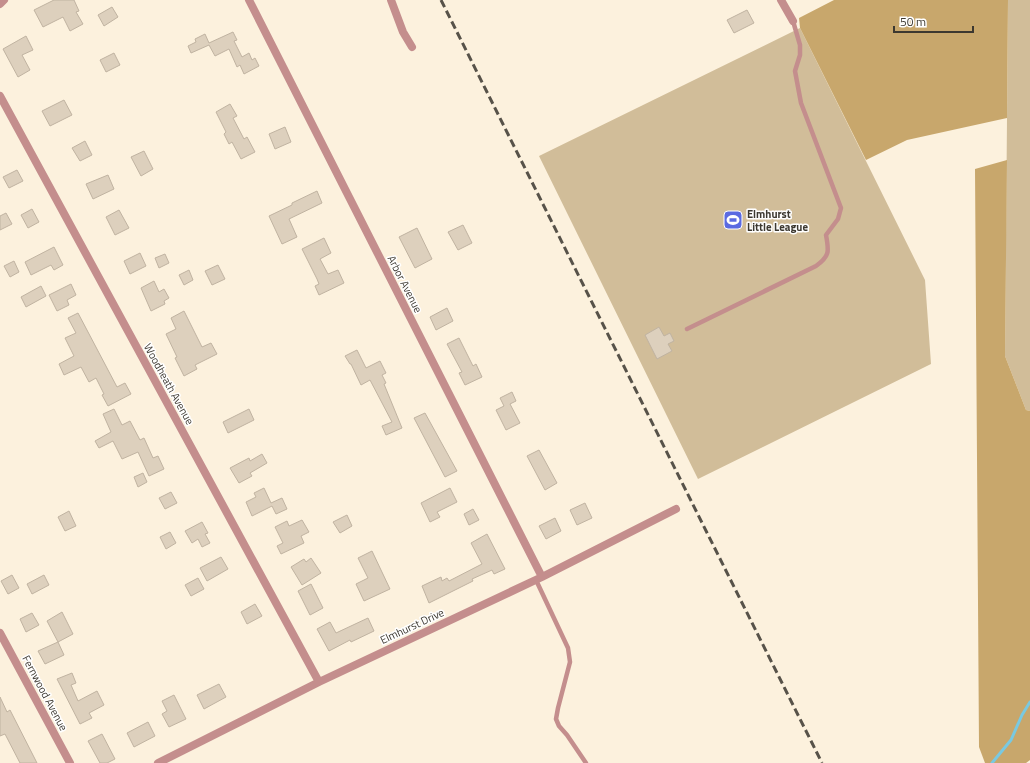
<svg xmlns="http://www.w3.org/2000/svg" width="1030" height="763" font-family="'Titillium Web',sans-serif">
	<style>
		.green { fill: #d1bd99 }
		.forest { fill: #c8a76c }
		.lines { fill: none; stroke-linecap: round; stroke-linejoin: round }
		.stream { stroke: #79c9e1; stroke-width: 3 }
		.building { fill: #ddd0bd; stroke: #c0b3a1 }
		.service { stroke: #c48e8d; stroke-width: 4.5 }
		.minor { stroke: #c48e8d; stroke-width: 8 }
		.tertiary { stroke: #c48e8d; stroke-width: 8 }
		.rail { stroke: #575249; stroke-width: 3; stroke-dasharray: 8 4; stroke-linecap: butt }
		.labels { text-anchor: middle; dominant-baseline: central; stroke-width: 3; stroke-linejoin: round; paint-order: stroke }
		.poi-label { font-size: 11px; font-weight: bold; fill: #3c3830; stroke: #fff; text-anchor: start }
		.street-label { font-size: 11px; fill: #3c3830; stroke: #fff }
	</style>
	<rect width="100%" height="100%" fill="#fcf1dd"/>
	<path class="green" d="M1008,0H1030V411L1026,410L1005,356Z
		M800,28L925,280L931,364L698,479L539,156Z"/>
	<path class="forest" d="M834,0H1008L1007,118L907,140L866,160L800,28L799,18Z
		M1007,160L1005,356L1026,410L1030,411V760L1026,763H985L979,747L975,169Z"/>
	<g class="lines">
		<path class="stream" d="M992,763L1011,740L1022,715L1030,702"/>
	</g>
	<path class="building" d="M54,0H74L79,11L76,12L83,24L70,31L63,17L43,27L34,10Z
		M112,7L118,17L104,26L98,15Z
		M747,10L754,23L734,33L727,20Z
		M233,32L237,40L234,41L242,57L249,53L252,60L255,58L259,66L244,74L240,65L237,67L229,49L215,56L209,45L191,53L188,46L196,42L195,39L205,34L209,43Z
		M26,36L33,50L22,55L30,70L18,77L3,49Z
		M114,53L120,65L106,72L100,60Z
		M64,100L72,115L50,126L42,111Z
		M230,104L237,116L233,118L244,139L247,137L255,152L241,159L232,142L229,144L224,134L226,132L216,112Z
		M285,127L291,142L275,149L269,134Z
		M85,141L92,155L80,161L72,148Z
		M144,151L153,169L141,176L131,157Z
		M17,170L23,181L9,188L3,177Z
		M108,175L114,189L93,199L86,184Z
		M317,191L322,203L289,219L297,237L282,244L269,216L292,205V203Z
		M32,209L39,222L28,228L21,215Z
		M119,210L129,228L115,235L106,217Z
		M6,213L12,224L0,230V216Z
		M463,225L472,243L458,250L448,232Z
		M417,228L432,259L415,268L399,237Z
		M324,238L331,253L320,259L328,274L338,270L344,283L319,295L315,286L319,284L317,279L302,249Z
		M54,247L63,265L54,270L51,265L31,275L25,262Z
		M140,253L146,266L130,274L124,261Z
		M165,254L169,263L159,268L155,258Z
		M14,261L19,272L10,277L4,266Z
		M218,265L225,279L212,285L205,271Z
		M189,270L193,280L184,285L179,275Z
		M154,281L159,292L164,289L169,298L164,301L165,304L151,311L141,288Z
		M71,284L76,295L67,300L69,305L57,311L49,295Z
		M41,286L46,296L26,307L21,297Z
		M447,308L453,321L436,330L430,317Z
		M184,311L202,347L211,343L217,354L195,365L197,369L184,376L175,358L177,357L166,334L176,329L171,318Z
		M78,313L117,387L125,383L131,394L108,406L102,395L104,394L96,378L89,382L81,367L64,375L59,364L74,356L65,338L76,333L68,318Z
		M659,327L664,336L670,333L674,341L668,344L672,351L657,359L645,335Z
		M459,338L473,366L476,364L482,377L465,385L459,373L462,372L447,344Z
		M357,350L366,368L380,361L386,373L382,375L386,383L384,384L402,428L386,435L382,426L392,422L370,380L361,385L351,364H350L345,356Z
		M512,392L516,401L510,404L520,423L506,430L496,410L504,406L500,398Z
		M114,409L122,425L130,421L140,440L144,438L153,458L158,456L164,469L149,476L138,452L122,459L113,441L99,448L95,441L111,432L103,414Z
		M249,409L254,420L228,433L223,422Z
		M425,413L457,471L445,477L414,418Z
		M539,450L557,483L545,490L527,456Z
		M262,454L267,463L250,473L252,476L239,483L230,468L249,458L250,461Z
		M143,473L147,482L138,487L134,477Z
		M264,488L271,503L282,498L287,509L276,514L272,506L252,516L246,502L256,497L254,493Z
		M450,488L457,502L437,512L440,517L430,522L421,503Z
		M171,492L177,503L165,509L159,498Z
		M585,503L592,518L577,525L570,510Z
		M473,509L479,520L469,525L464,514Z
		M69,511L76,526L65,531L58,517Z
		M347,515L352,526L340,533L333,522Z
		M555,518L561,531L546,539L539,526Z
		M302,520L309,532L301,536L304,543L281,554L277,546L283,543L275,527L287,521L289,526Z
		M202,522L208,533L205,534L210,543L202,547L198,539L192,543L185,531Z
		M170,532L176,543L166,549L160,537Z
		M487,534L505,569L494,574L492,570L472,579L473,581L429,603L422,586L441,577L442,581L447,578L449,581L482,564L471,543Z
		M372,551L390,589L364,601L356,584L368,578L358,558Z
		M221,557L228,569L207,581L200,568Z
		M311,558L321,573L302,585L291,567L304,559L306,562Z
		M12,575L19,588L8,594L1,581Z
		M44,575L49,585L32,594L27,584Z
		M198,578L204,589L191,596L185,585Z
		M311,584L323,608L310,615L298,591Z
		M255,604L262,616L247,624L241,612Z
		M62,612L73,634L58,642L64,655L45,664L38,651L58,642L47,621Z
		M32,613L39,625L26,632L20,619Z
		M368,618L374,631L351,642L350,640L329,651L317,629L330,622L336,633Z
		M72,673L76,683L71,685L78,701L97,691L104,705L89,713L92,718L80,724L57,679Z
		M219,684L226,697L204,709L197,695Z
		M174,695L186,719L169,727L162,714L167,711L162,701Z
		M0,697L7,712L10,710L37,763H20L5,734L0,736Z
		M148,722L155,736L134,747L127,733Z
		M102,734L115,759L107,763H100L88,741Z"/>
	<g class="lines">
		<path class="service" d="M687,329L816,266C830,256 829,251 826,235L838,219L841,208L801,103L795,71L800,55V45L793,21
			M536,580L568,648L570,662L558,708L556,719L559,726L567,735L586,763"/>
		<path class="minor" d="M249,0L542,577
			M391,0L403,32L412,47
			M781,0L793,21
			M0,96L319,682
			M0,633L70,763
			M158,763L319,682L542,577L676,509"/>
		<path class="tertiary" d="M0,4L4,0"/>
		<path class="rail" d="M441,0L822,763"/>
	</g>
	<defs>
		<g id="stadium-square" transform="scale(1)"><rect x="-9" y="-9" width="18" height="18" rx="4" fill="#5b6ae1" stroke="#fff"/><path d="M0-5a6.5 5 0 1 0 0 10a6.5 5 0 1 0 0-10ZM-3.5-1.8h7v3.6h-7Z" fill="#fff"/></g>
	</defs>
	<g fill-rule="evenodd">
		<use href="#stadium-square" x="733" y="220"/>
	</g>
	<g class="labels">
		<g class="poi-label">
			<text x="747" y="214">Elmhurst<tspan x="747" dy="13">Little League</tspan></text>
		</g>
		<g class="street-label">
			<text transform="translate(405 284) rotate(63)">Arbor Avenue</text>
			<text transform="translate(169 384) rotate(61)">Woodheath Avenue</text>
			<text transform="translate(412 626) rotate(-25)">Elmhurst Drive</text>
			<text transform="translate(45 693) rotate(62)">Fernwood Avenue</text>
		</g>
	</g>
	<path d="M894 26v6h79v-6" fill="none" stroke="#3c3830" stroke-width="2"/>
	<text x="900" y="26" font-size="12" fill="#3c3830" stroke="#ffffff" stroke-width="3" paint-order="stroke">50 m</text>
</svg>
